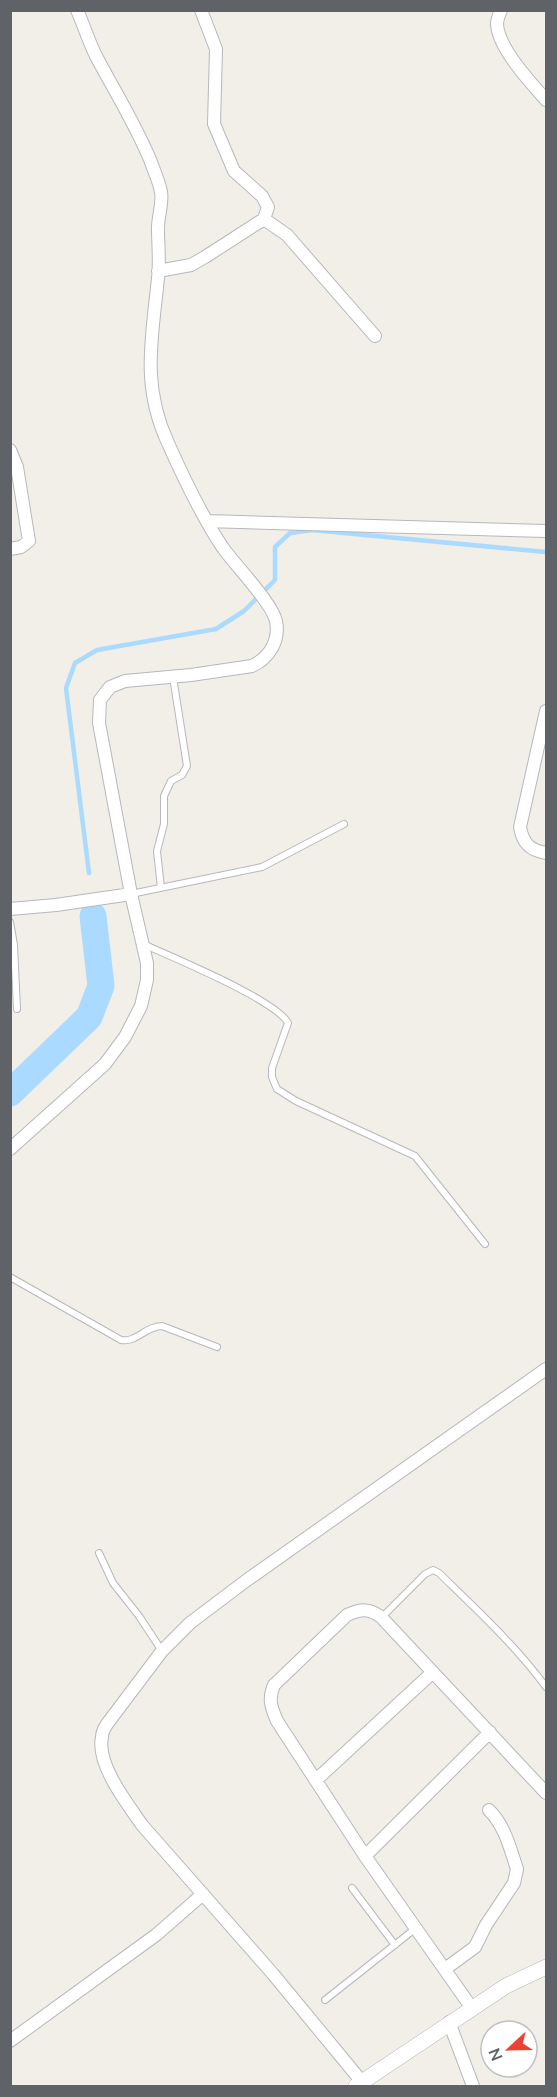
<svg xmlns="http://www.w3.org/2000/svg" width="557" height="2097" font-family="'Nunito Sans',sans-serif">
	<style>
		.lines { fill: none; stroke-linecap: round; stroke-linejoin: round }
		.stream { stroke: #aadaff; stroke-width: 4.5 }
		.river { stroke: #aadaff; stroke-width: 27 }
		.service-casing { stroke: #b5b8bc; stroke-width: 8 }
		.minor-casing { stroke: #b5b8bc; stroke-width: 14 }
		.tertiary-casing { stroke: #b5b8bc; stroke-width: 16 }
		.service { stroke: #fff; stroke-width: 6 }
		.minor { stroke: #fff; stroke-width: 12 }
		.tertiary { stroke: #fff; stroke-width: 15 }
	</style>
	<rect width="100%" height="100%" fill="#f1efe8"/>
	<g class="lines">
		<path class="stream" d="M89,873L66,688L75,663L97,650L216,629L244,611L275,580V547L290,533L312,530L546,552"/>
		<path class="river" d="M10,1093L89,1017L101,986L93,916"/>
		<g class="service-casing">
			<path id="service" d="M161,888L157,851L164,824V796L171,781L182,775L187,766L173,677
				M131,894L262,867L344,824
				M10,922L14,945L17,1009
				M143,944C172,957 276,1000 288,1023L272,1068V1077L277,1089L296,1101L415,1156L485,1244
				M10,1277L121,1340C136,1343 146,1326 162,1326L217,1347
				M99,1553L113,1583L139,1616L162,1651
				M382,1617L425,1574L433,1570L439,1573C476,1609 515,1645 546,1687
				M352,1888L395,1945
				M325,2000L416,1928"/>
		</g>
		<g class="minor-casing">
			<path id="minor" d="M501,10C499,15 497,19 497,24C498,48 531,83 546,100
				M264,219L287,235L375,336
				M158,271L191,265L205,257L264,219L268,207L262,196L234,171L214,124L216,49L201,10
				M10,450L17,467L29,541L21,547L10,549
				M207,521L546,531
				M546,711L520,827C523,844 530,850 546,853
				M10,909L56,905L131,894
				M10,1149L105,1064L125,1037L141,1006L147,980V963L131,894L99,723L100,700L110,687L125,681L191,675L252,666C269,658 280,641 276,621C272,603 236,566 223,548C201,515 184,479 168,443C141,385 152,339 158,278C160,262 158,244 158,228C158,216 163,203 161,192C159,181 154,171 151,162C136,125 115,92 96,56C89,42 84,26 77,10
				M316,1780L433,1672
				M365,1856L490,1732
				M445,1969L475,1947L486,1925L514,1883L517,1869C510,1848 505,1826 489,1810
				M471,2007L365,1856L277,1721C271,1707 268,1699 274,1685L347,1615C361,1609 369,1608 381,1617L546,1793
				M449,2022L473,2086
				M10,2041L156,1935L203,1894
				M362,2082L273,1974L142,1825C127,1803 96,1764 102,1737C102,1732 105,1727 107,1724L162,1651L190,1623L247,1580L546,1369"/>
		</g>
		<g class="tertiary-casing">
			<path id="tertiary" d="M356,2086L506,1986L546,1967"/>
		</g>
		<use href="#service" class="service"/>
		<use href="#minor" class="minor"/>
		<use href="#tertiary" class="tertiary"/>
	</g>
	<rect width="557" height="2097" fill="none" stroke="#5f6368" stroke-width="24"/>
	<g transform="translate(509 2049) rotate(248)"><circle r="28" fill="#ffffff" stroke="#bfc1c3" stroke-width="1.5"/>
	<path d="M0-4.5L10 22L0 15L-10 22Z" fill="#ea4335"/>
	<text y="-9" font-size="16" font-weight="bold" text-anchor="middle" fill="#5f6368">N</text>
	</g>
</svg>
